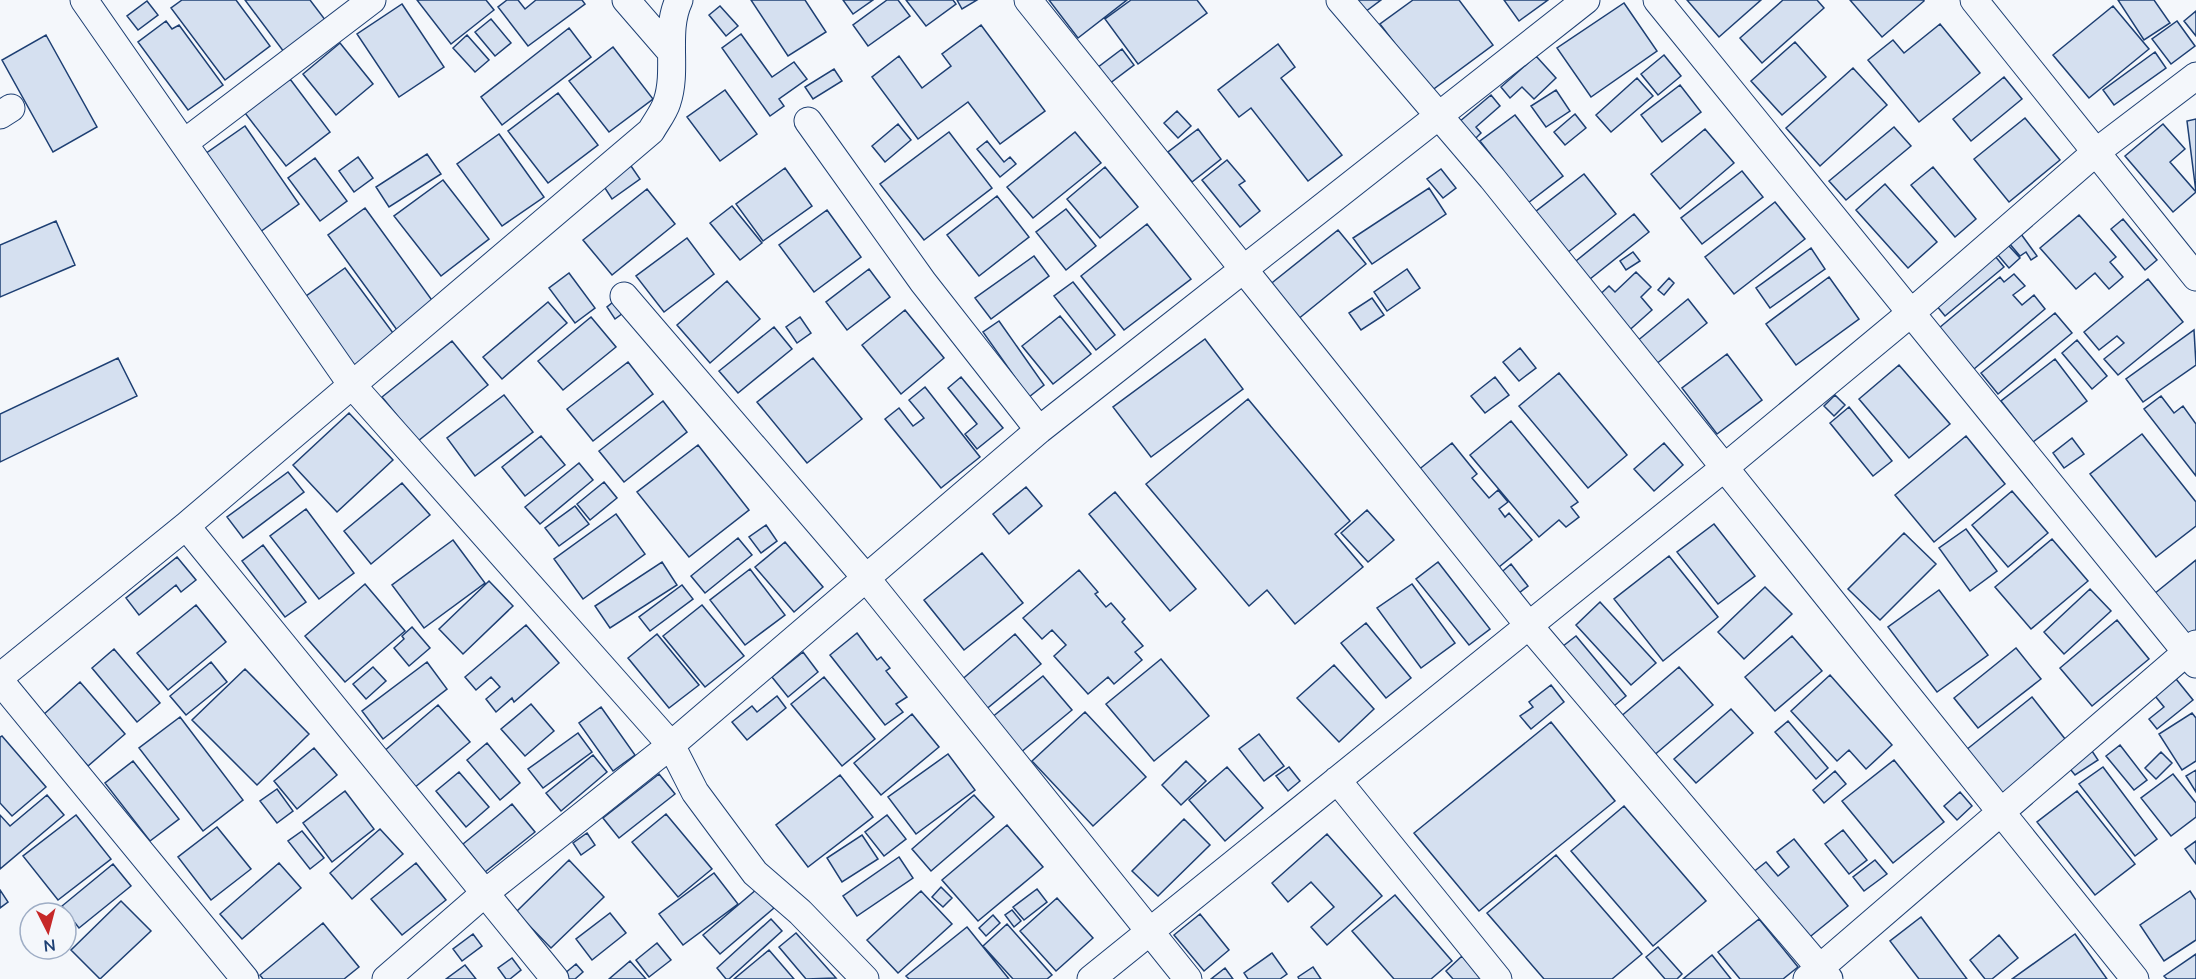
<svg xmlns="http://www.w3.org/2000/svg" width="2196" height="979" font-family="Mulish,sans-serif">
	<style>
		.building { fill: #d5e0f0; stroke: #1d3f73; stroke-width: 1.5 }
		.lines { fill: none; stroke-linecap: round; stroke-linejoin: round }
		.street-casing { stroke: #1d3f73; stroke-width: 29 }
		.street { stroke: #f4f7fb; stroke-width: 27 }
	</style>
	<rect width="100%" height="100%" fill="#f4f7fb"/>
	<path class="building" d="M182,0H236L270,46L225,80L171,8Z
		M245,0H310L326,21L284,52Z
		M417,0H486L494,10L451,44Z
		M507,0H518L525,9L536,0H582L585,4L528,46L498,7Z
		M751,0H805L826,32L788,56Z
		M843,0H873L853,14Z
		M887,0H898L910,16L868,46L853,25Z
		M906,0H953L956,4L926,26Z
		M957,0H977L962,9Z
		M1049,0H1127L1078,38Z
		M1131,0H1197L1207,13L1138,64L1105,19Z
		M1356,0H1381L1365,12Z
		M1413,0H1459L1493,45L1431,91L1380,24Z
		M1504,0H1548L1519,21Z
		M1687,0H1761L1719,37Z
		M1783,0H1817L1824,8L1762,63L1740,38Z
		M1850,0H1924V1L1882,37Z
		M2118,0H2154L2170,23L2144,40Z
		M147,1L158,15L138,30L127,16Z
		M1624,3L1657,51L1591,97L1557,48Z
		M402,4L444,67L399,97L357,34Z
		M720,6L738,26L726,36L709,15Z
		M2113,6L2149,49L2089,98L2053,55Z
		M2196,11V36L2184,21Z
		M491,19L511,43L495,56L475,32Z
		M166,21L172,29L179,25L223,85L188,110L138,42Z
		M2177,21L2195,46L2171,64L2152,39Z
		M1940,24L1980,73L1919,122L1868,60L1893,40L1904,53Z
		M981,25L1045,111L1000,144L968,102L918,139L872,77L899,56L922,88L951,66L942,54Z
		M569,28L591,57L502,125L481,97Z
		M741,34L772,77L794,62L807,79L779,99L784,106L770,116L722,48Z
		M46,35L97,127L53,152L2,60Z
		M467,35L489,60L475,72L453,48Z
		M1795,42L1826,77L1782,115L1751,81Z
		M340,43L373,84L336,115L303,74Z
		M1278,44L1295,67L1281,78L1342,155L1308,181L1251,108L1239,117L1218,90Z
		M613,47L653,99L609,132L569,81Z
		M1122,49L1134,65L1105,87L1093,71Z
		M2155,52L2166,68L2114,105L2103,90Z
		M1664,55L1681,76L1658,95L1641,74Z
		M1536,56L1556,78L1534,99L1522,87L1510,98L1501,87Z
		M1853,68L1887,105L1820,166L1786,128Z
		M834,69L842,81L813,99L805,87Z
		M2004,77L2022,99L1971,141L1953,119Z
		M1637,78L1653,96L1611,132L1596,115Z
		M290,79L330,132L286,166L245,113Z
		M1680,85L1701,112L1662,142L1641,115Z
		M725,90L757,134L720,161L687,117Z
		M1556,90L1570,111L1546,127L1531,106Z
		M558,93L598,145L548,183L508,131Z
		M1491,95L1500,106L1476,127L1481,133L1474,140L1459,122Z
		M1177,111L1191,126L1178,138L1164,123Z
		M1575,114L1586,128L1565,145L1554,132Z
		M1515,115L1563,176L1528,203L1480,141Z
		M2025,118L2060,160L2009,202L1974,159Z
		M2196,119V192L2187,121Z
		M898,124L911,140L885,162L872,146Z
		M2163,124L2185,149L2170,162L2196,192L2173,212L2125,156Z
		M245,126L299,204L260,232L205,154Z
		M1894,127L1911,146L1846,200L1829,181Z
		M1198,129L1221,159L1192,182L1168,152Z
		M1705,129L1734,163L1680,209L1651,174Z
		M949,132L992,188L924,240L880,184Z
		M1075,132L1101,163L1033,218L1007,187Z
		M499,134L544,197L502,226L457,164Z
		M987,141L1004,162L1010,157L1016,164L1000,177L977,149Z
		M427,154L441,174L389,207L376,187Z
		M358,157L373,178L354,192L339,171Z
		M315,158L347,201L320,221L288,178Z
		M1227,160L1245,181L1239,185L1260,211L1240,227L1202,180Z
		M631,166L640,179L612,199L603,185Z
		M1105,167L1138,207L1100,238L1067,199Z
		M1933,167L1976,219L1955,237L1911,185Z
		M785,168L812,206L763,241L736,204Z
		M1441,169L1456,188L1443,198L1427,179Z
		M1742,171L1763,197L1702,244L1681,218Z
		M1584,174L1616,214L1567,253L1535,212Z
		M443,180L489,239L441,276L394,216Z
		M1885,184L1937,242L1908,268L1856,210Z
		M1429,188L1446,214L1372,264L1353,238Z
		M647,189L675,224L612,275L583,240Z
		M997,196L1029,237L979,276L947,235Z
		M1775,202L1805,239L1734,294L1705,257Z
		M732,206L762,243L740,260L710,223Z
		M365,208L434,303L397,330L328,235Z
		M1066,209L1096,246L1066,270L1036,232Z
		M827,210L861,257L814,292L779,245Z
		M1634,214L1649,232L1585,283L1571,265Z
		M2079,215L2116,257L2110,262L2123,277L2109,289L2095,273L2076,289L2040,248Z
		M2123,219L2157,260L2145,270L2111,229Z
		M56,221L75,265L0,297V245Z
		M1147,224L1191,279L1124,330L1081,276Z
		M1338,230L1366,264L1292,324L1263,290Z
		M2021,234L2037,256L2031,260L2026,252L2020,256L2009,243Z
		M687,238L714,274L664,312L636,276Z
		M2008,245L2020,258L2009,268L1998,255Z
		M1811,248L1825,269L1770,308L1756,288Z
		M1633,252L1640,261L1626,270L1620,261Z
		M1034,256L1049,276L991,319L975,298Z
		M1995,256L2004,267L1945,316L1936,305Z
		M345,268L396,337L352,368L302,299Z
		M869,269L890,297L847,330L826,302Z
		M1407,269L1420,288L1387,311L1374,292Z
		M1636,272L1651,287L1641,297L1652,310L1624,335L1593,301L1609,286L1615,292Z
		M569,273L595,308L575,323L549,288Z
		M2014,274L2025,286L2013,295L2022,305L2034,295L2045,309L1974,369L1939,328L2000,277L2004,282Z
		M1829,277L1859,319L1796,365L1766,324Z
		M1669,278L1674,283L1664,295L1658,290Z
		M2148,279L2183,322L2118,375L2104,359L2124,343L2117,336L2099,350L2084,332Z
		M727,281L760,319L710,363L677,325Z
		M1073,282L1115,335L1096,350L1054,296Z
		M618,298L627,310L615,319L607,307Z
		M1372,298L1384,315L1361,330L1349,313Z
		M1688,299L1707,323L1655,365L1636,342Z
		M548,302L567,323L502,379L483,357Z
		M905,310L944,358L901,394L862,345Z
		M2055,313L2072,333L1998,394L1981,373Z
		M1060,316L1091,354L1053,384L1022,346Z
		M591,317L616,347L563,390L538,361Z
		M800,317L811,333L797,343L786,327Z
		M999,321L1044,385L1029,397L983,332Z
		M774,327L792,349L738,393L719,371Z
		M2194,330L2196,365L2143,402L2126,379Z
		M1205,339L1243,389L1151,457L1113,407Z
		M2077,340L2107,376L2092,389L2062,353Z
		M452,341L488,385L418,441L382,397Z
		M1520,348L1536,368L1519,381L1503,362Z
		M1727,354L1762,400L1717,434L1682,388Z
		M118,358L137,396L0,462V414Z
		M813,358L862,419L807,463L757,402Z
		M2055,359L2087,401L2033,442L2001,401Z
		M628,362L653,394L593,441L567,409Z
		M1899,365L1950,424L1909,458L1859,399Z
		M1559,373L1627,455L1588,488L1519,406Z
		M961,377L1003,428L977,449L965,434L977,424L948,388Z
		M1495,377L1509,395L1485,413L1471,396Z
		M925,387L980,457L941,488L885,419L899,408L913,426L924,418L909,400Z
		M504,395L533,432L475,476L447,438Z
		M1835,395L1845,405L1834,416L1824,406Z
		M2161,396L2174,413L2183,406L2196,424V476L2144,409Z
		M1248,399L1350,521L1335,534L1363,567L1295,624L1267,590L1249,606L1146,484Z
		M663,401L687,432L624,482L599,451Z
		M1849,407L1892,461L1873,476L1830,423Z
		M349,413L393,460L337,512L293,465Z
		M1511,421L1578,502L1571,507L1579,517L1566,527L1559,520L1539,537L1470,455Z
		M2142,434L2196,502V526L2156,557L2090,474Z
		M541,436L565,465L525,496L502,467Z
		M1966,436L2005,484L1934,542L1895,495Z
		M2072,438L2084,454L2064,468L2053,453Z
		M1452,443L1477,474L1472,478L1489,498L1498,490L1508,502L1499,509L1505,517L1509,513L1532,540L1499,567L1417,471Z
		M1664,443L1683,465L1654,491L1634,469Z
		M698,445L749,510L689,557L637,492Z
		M579,463L593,480L540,524L525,507Z
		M288,472L304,492L243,538L227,517Z
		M604,482L617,498L590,520L577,504Z
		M402,483L430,515L371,564L344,531Z
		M1026,487L1042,506L1009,534L993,514Z
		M2012,491L2048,533L2008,567L1972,525Z
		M1115,492L1196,589L1170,611L1089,514Z
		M575,506L589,524L559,546L545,528Z
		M306,509L354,573L319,599L270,536Z
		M1367,510L1394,540L1368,562L1341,533Z
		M616,514L645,554L583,599L554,559Z
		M1714,524L1755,576L1718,604L1677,552Z
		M766,525L777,541L761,553L749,537Z
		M1966,529L1997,571L1970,591L1939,548Z
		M1904,533L1936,564L1880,620L1848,589Z
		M738,538L752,555L705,593L691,576Z
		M2052,539L2088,581L2031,629L1995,587Z
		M453,540L485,583L424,628L392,585Z
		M785,542L823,587L794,612L755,567Z
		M263,545L306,602L285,617L242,561Z
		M982,553L1023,603L964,650L924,600Z
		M1669,556L1718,617L1663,661L1614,599Z
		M177,557L196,580L181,592L176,585L139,615L126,598Z
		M2196,560V633L2190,638L2154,594Z
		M662,562L677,585L610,628L595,606Z
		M1438,562L1490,629L1469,645L1416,579Z
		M1511,564L1528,586L1514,597L1497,576Z
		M750,569L785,615L745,645L710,600Z
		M1079,570L1098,592L1095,594L1106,607L1111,603L1125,619L1122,622L1143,646L1135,652L1142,660L1114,684L1108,677L1088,694L1054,656L1066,645L1052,630L1042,639L1023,618Z
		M489,581L513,606L463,654L439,629Z
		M365,584L405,631L345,682L305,636Z
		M1412,584L1455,643L1421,668L1377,608Z
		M682,585L693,599L650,631L639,617Z
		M1765,587L1792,614L1744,659L1718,632Z
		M2090,589L2111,611L2064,654L2044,632Z
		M1939,590L1988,655L1937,692L1888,627Z
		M1600,602L1656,663L1631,685L1576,625Z
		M196,605L226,642L168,690L137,653Z
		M702,605L744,656L705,687L663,636Z
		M2117,620L2149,659L2092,706L2060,668Z
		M1366,623L1411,678L1386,698L1341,643Z
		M526,625L559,663L514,702L512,698L496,712L486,699L500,687L491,677L476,690L465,677Z
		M412,627L430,648L409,666L394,648L404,639L402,636Z
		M857,633L877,660L881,657L890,668L886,671L907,697L896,704L903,712L885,725L830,655Z
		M657,634L699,685L669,708L628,658Z
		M1015,634L1041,664L984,711L959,682Z
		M1576,636L1626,696L1609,710L1558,650Z
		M1792,636L1822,671L1775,711L1745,677Z
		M2016,648L2041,679L1978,728L1954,698Z
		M114,649L160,703L137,722L92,668Z
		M803,652L818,672L788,697L772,677Z
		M1161,659L1209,716L1154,761L1106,704Z
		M211,662L227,682L186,715L170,696Z
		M427,662L447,689L383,739L362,711Z
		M1334,665L1374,709L1339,742L1297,698Z
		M373,667L386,681L366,699L353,684Z
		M1679,667L1713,705L1652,757L1619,718Z
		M245,669L309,734L257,785L192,720Z
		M2172,674L2193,700L2157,729L2149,719L2164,707L2151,691Z
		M1830,675L1892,745L1866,769L1849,750L1837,761L1791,711Z
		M1043,676L1072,710L1020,753L991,718Z
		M824,677L875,739L842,766L791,704Z
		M80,682L125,734L88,766L43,715Z
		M1551,685L1564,702L1531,729L1520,716L1533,707L1529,702Z
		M777,696L786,708L747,740L732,722L752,706L757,712Z
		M2032,697L2069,744L2003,797L1966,750Z
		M531,704L554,731L525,756L501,729Z
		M438,705L470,742L414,788L383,752Z
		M601,707L635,755L613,771L579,723Z
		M1731,709L1753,733L1696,783L1674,759Z
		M1085,712L1146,777L1093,826L1032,761Z
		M2192,713L2196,718V761L2182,770L2159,734Z
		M912,714L939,747L881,795L854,763Z
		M180,717L243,800L203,831L139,748Z
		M1788,721L1828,768L1816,779L1775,732Z
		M1551,722L1615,801L1479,911L1414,833Z
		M578,733L592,752L543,788L528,769Z
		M1259,734L1284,766L1264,781L1239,749Z
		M2,736L46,787L12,816L0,803V737Z
		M487,743L520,783L500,800L467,760Z
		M2120,745L2147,780L2134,790L2106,756Z
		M314,748L337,775L297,809L274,781Z
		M2090,748L2098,760L2075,775L2066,764Z
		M2161,752L2172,763L2156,779L2145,768Z
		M948,754L975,790L916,834L888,797Z
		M593,755L607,772L561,811L546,793Z
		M1894,760L1944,822L1893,863L1842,801Z
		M133,761L179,819L150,841L105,783Z
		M1186,761L1206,781L1181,805L1162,785Z
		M1227,767L1263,808L1225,841L1189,800Z
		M1289,767L1300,781L1288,791L1276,776Z
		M2103,767L2157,839L2135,856L2079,784Z
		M2196,770V792L2186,776Z
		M1835,771L1846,784L1824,803L1813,790Z
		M459,772L489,807L466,827L436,791Z
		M659,774L675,794L619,838L603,818Z
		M2173,774L2196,803V817L2171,836L2141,798Z
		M840,775L873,817L808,867L776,825Z
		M277,789L293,811L277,823L260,801Z
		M345,791L374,829L332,862L303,823Z
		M2077,791L2135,864L2095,895L2037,822Z
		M1960,792L1972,806L1957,820L1944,806Z
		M47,795L64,815L0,869V815L10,826Z
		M974,795L994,817L931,871L912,849Z
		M512,804L535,832L485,872L463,844Z
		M1624,806L1706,901L1653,946L1571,851Z
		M666,814L712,869L678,897L632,842Z
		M76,815L111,859L58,900L23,856Z
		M887,815L906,839L884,856L865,832Z
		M1184,819L1210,845L1158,896L1132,871Z
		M1007,825L1043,867L978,921L942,880Z
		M217,827L251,869L211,900L178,857Z
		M380,829L403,854L352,899L330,873Z
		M1843,830L1867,860L1849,874L1825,844Z
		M302,831L324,858L310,869L288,841Z
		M587,833L595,845L581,855L573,843Z
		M1327,834L1382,896L1327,945L1311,927L1334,907L1311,882L1288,902L1272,883Z
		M862,835L878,859L842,882L827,858Z
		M1794,839L1848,906L1806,940L1752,873L1766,862L1778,876L1789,867L1777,852Z
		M2196,841V864L2185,849Z
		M1556,855L1642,954L1612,979H1544L1487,913Z
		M899,857L913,878L857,916L843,896Z
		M569,860L604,897L551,948L516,912Z
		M1875,860L1887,874L1864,891L1853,877Z
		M279,863L301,888L242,939L220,914Z
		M416,863L446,900L402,935L371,899Z
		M113,864L131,886L79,928L62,906Z
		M714,873L738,904L683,945L659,914Z
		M941,887L952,898L943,907L932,897Z
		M757,889L774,908L720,954L703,935Z
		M1037,889L1047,902L1024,920L1013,907Z
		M0,890L8,902L0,908Z
		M921,891L952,924L898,973L867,940Z
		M2190,891L2196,900V940L2164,961L2140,925Z
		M1395,895L1452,961L1431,979H1394L1352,931Z
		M1057,898L1093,938L1056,971L1020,931Z
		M121,901L151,931L100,979L71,950Z
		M1012,910L1021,921L1014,927L1005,915Z
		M610,913L626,933L592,960L576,939Z
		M1200,914L1229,950L1204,971L1174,935Z
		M993,915L1000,923L986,936L979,928Z
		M1921,917L1967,979H1919L1890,941Z
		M771,919L782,931L729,979H726L717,968Z
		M1759,919L1798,967L1783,979H1740L1718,952Z
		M323,923L359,967L344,979H263L260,975Z
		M1007,924L1052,975L1047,979H1013L983,946Z
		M967,927L1009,979H909L906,976Z
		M796,933L836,978L806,979L779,947Z
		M473,934L482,946L462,961L453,949Z
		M2075,934L2107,979H2012Z
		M1999,935L2018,958L1992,979H1985L1970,960Z
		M657,943L671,960L649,977L636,960Z
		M1658,947L1682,974L1677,979H1665L1646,957Z
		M769,950L794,979H734Z
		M1272,953L1287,974L1280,979H1248L1244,973Z
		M2196,954V979H2167L2164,976Z
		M1712,955L1731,979H1683Z
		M1462,956L1483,979H1453L1446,971Z
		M512,958L521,970L510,979H506L498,968Z
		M630,961L646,979H609Z
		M576,964L583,972L575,979H569L564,974Z
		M465,965L476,979H446Z
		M1313,967L1321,979H1299L1298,977Z
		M1225,968L1233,979H1211Z"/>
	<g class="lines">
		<g class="street-casing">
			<path id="street" d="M84,0L352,385L671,745L695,792L755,873L800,912L865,979
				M626,0L671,52
				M1028,0L1530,627L1829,979
				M1340,0L1492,178L2135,979
				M1657,0L2196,664
				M1974,0L2196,277
				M0,115L11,108
				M808,121L923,282L1039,430
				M184,143L372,0
				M624,296L866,578L1188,979
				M186,526L555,979
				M0,677L186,526L651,131C656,122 664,112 667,102C678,69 664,32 679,0
				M0,681L245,979
				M1337,780L1498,979
				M386,979L485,893L671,745L1039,430L1586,0
				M1091,979L1724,468L1912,312L2096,152L2196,76
				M1807,979L2196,644"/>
		</g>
		<use href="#street" class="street"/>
	</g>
	<g transform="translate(48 931) rotate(174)"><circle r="28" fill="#f4f7fb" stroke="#9eadc5" stroke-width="1.5"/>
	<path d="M0-4.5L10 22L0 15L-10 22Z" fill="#c62828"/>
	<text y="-9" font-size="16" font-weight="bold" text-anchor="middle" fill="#1d3f73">N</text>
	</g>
</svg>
